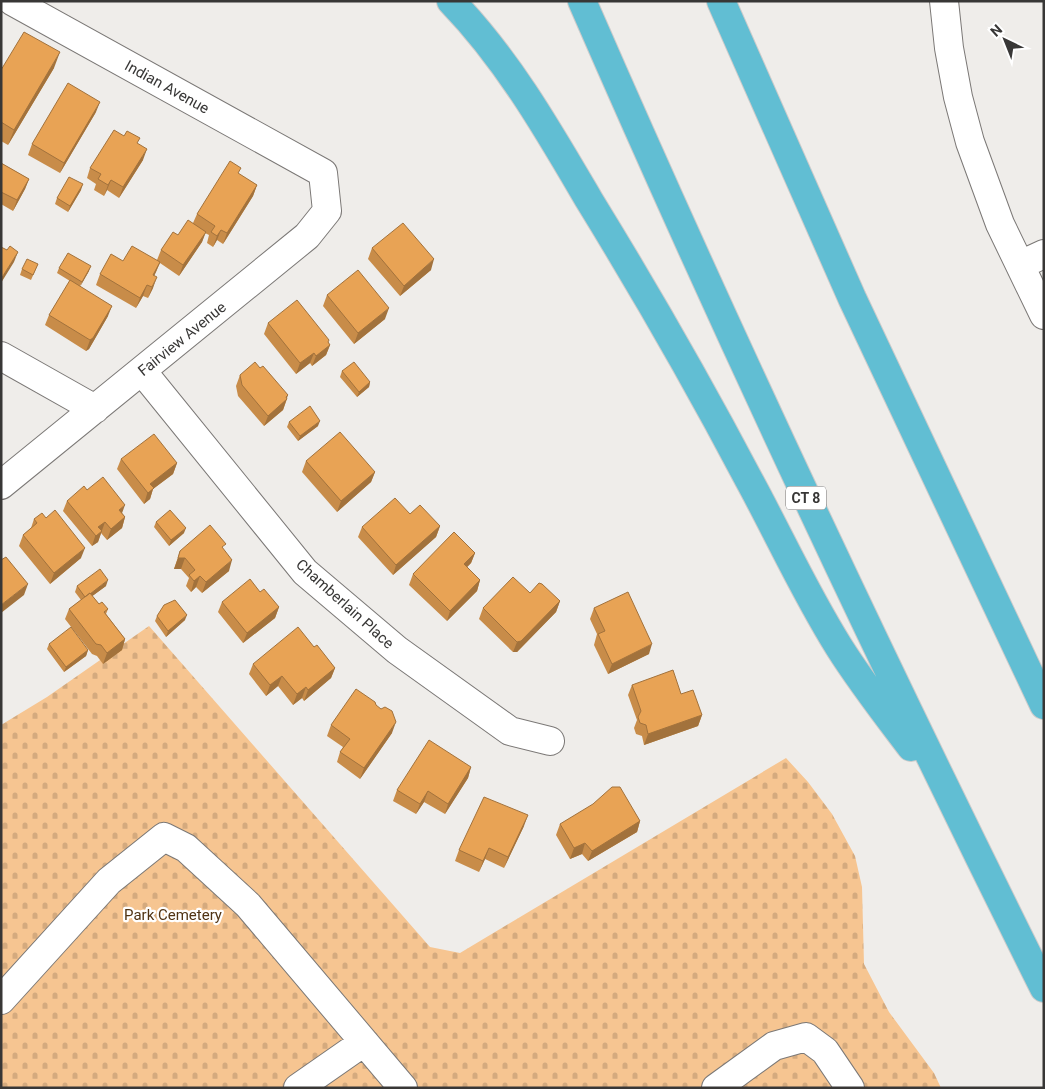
<svg xmlns="http://www.w3.org/2000/svg" width="1045" height="1089" font-family="Roboto,sans-serif">
	<style>
		.cemetery { fill: url(#cemetery-stones) }
		.lines { fill: none; stroke-linecap: round; stroke-linejoin: round }
		.minor-casing { stroke: #7b7876; stroke-width: 30 }
		.highway-casing { stroke: #cbcbcb; stroke-width: 30 }
		.minor { stroke: #fff; stroke-width: 28 }
		.highway { stroke: #61bed3; stroke-width: 28 }
		.wall { fill: #c88c49 }
		.shaded-wall { fill: #a2723c }
		.building { fill: #e8a355; stroke: #a2723c }
		.labels { text-anchor: middle; dominant-baseline: central; stroke-width: 4.5; stroke-linejoin: round; paint-order: stroke }
		.shield { fill: #fff; stroke: #747372; stroke-width: 1 }
		.shield-label { font-size: 14px; font-weight: bold; fill: #383736 }
		.street-label { font-size: 15px; fill: #383736; stroke: #fff }
		.park-label { font-size: 15px; fill: #503313; stroke: #fff }
	</style>
	<defs>
		<pattern id="cemetery-stones" width="16" height="16" patternUnits="userSpaceOnUse" patternTransform="scale(1.25)"><rect width="16" height="16" fill="#f6c591"/><path d="M2 7V4a2 2 0 0 1 4 0v3zM10 15v-3a2 2 0 0 1 4 0v3z" fill="#d4aa7e"/></pattern>
	</defs>
	<rect width="100%" height="100%" fill="#efedea"/>
	<path class="cemetery" d="M149,626L430,947L460,953L786,758L808,782L832,814L855,856L862,887L864,964L889,1012L934,1073L941,1088H1V725L47,697Z"/>
	<g class="lines">
		<g class="minor-casing">
			<path id="minor" d="M944,1L949,48L958,97L970,142L1000,224L1044,315
				M1020,265L1044,254
				M1,356L95,409
				M142,371L305,572L397,650L510,731L550,741
				M1,485L307,236L327,211L323,173L12,1
				M1,1000L109,881L164,837L186,848L248,905L403,1088
				M298,1088L364,1042
				M716,1088L774,1046L806,1037L825,1051L850,1088"/>
		</g>
		<g class="highway-casing">
			<path id="highway" d="M451,1C508,60 548,130 589,200C645,291 699,385 749,480C779,535 805,593 839,647C861,682 886,714 911,747
				M582,1C727,334 882,663 1044,988
				M721,1L852,298L1044,705"/>
		</g>
		<use href="#minor" class="minor"/>
		<use href="#highway" class="highway"/>
	</g>
	<path class="wall" d="M54,68L8,145L1,141V70Z
		M96,112L60,173L28,155L32,144Z
		M138,144L143,160L119,198L107,190L104,196L94,190L96,184L87,178L90,168Z
		M1,163L29,179L25,189L13,211L1,204Z
		M239,174L257,185L253,196L223,244L217,240L213,247L207,243L209,235L205,233L202,242L179,276L160,263L154,276L153,288L148,298L143,296L136,308L96,285L100,274L123,261L157,260L161,250L178,235L193,223L197,214Z
		M81,190L68,212L55,204L57,198Z
		M372,248L431,270L400,296L368,259Z
		M38,264L31,280L20,275L22,269Z
		M59,268L89,271L80,286L108,316L89,349L86,351L45,325L49,315L70,281L57,273Z
		M327,295L385,319L354,344L323,306Z
		M268,323L328,342L330,345L326,355L312,366L310,363L296,374L264,334Z
		M342,371L370,382L369,387L357,397L340,377Z
		M240,375L287,399L283,410L264,426L238,396L236,386Z
		M289,422L318,426L298,441L287,427Z
		M121,459L177,463L173,474L153,489L150,499L144,504L117,469Z
		M306,461L375,472L371,482L337,512L302,472Z
		M87,490L122,513L125,517L122,528L107,540L101,533L98,542L92,546L63,511L67,501Z
		M410,514L440,526L436,537L393,575L358,537L362,527Z
		M46,518L81,558L50,584L19,546L23,535L31,528L34,519Z
		M156,522L184,533L169,546L154,527Z
		M224,550L229,571L202,593L196,587L191,592L186,586L189,578L181,569H174L180,551Z
		M475,553L471,563L467,567L480,580L477,591L447,621L409,585L413,574Z
		M77,586H106L92,596L99,604L108,609L106,614L125,639L122,650L103,664L97,656L92,654L65,619L69,609L81,600L75,592Z
		M260,592L279,607L275,618L243,643L218,612L222,602Z
		M560,601L556,612L517,652H513L479,619L483,608Z
		M594,608L649,654L608,674L594,645L597,634L590,619Z
		M157,616L185,620L166,637L155,621Z
		M49,644L88,650L86,656L64,672L47,649Z
		M314,647L335,668L331,678L304,701L302,698L293,705L278,686L266,696L249,674L253,664Z
		M632,685L681,694L702,715L698,726L644,745L642,736L636,734L634,728L637,720L628,695Z
		M376,705L392,733L360,779L337,762L340,752L343,747L327,736L331,725Z
		M471,767L468,778L445,814L424,802L416,814L393,801L397,790Z
		M640,821L637,832L588,861L582,854L570,859L556,835L560,824Z
		M524,826L504,868L485,859L479,872L455,861L459,850Z"/>
	<path class="shaded-wall" d="M60,52L54,68L8,145L14,130Z
		M100,102L96,112L60,173L64,163Z
		M147,149L143,160L119,198L123,187Z
		M29,179L25,189L13,211L17,200Z
		M111,180L107,190L104,196L108,185Z
		M83,184L81,190L68,212L70,206Z
		M257,185L253,196L223,244L227,233Z
		M221,230L217,240L213,247L217,236Z
		M206,232L202,242L179,276L183,265Z
		M18,252L14,262L1,283V279Z
		M434,259L431,270L400,296L404,286Z
		M160,262L156,272L149,286L153,275Z
		M91,266L89,271L80,287L82,282Z
		M157,277L153,288L148,298L152,287Z
		M147,285L143,296L136,308L140,298Z
		M112,306L108,316L89,349L86,351L90,340Z
		M389,308L385,319L354,344L358,333Z
		M330,345L326,355L312,366L316,356Z
		M314,353L310,363L296,374L300,363Z
		M370,382L369,387L357,397L359,392Z
		M288,395L283,410L264,426L268,416Z
		M320,421L318,426L298,441L300,436Z
		M177,463L173,474L153,489L150,499L144,504L150,484Z
		M375,472L371,482L337,512L341,501Z
		M125,505L121,516L119,510Z
		M125,517L122,528L107,540L111,529Z
		M105,522L98,542L92,546L98,527Z
		M440,526L436,537L393,575L396,565Z
		M186,528L184,533L169,546L171,540Z
		M85,548L81,558L50,584L54,573Z
		M475,553L471,563L460,574L464,564Z
		M178,558H185L181,569H174Z
		M232,560L229,571L202,593L206,582Z
		M200,576L196,587L191,592L194,581Z
		M108,580L106,586L83,603L85,598Z
		M480,580L477,591L447,621L450,611Z
		M28,584L24,595L1,613V605Z
		M560,601L556,612L517,652H513L517,642Z
		M279,607L275,618L243,643L247,633Z
		M187,615L185,620L166,637L168,631Z
		M125,639L122,650L103,664L107,653Z
		M652,644L649,654L608,674L612,664Z
		M88,650L86,656L64,672L66,667Z
		M335,668L331,678L304,701L308,690Z
		M282,676L278,686L266,696L270,685Z
		M306,687L302,698L293,705L297,694Z
		M702,715L698,726L644,745L648,734Z
		M396,722L392,733L360,779L364,768Z
		M471,767L468,778L445,814L448,804Z
		M428,791L424,802L416,814L420,804Z
		M528,815L524,826L504,868L508,857Z
		M640,821L637,832L588,861L592,851Z
		M585,843L582,854L570,859L574,848Z
		M489,848L485,859L479,872L483,861Z"/>
	<path class="building" d="M24,32L60,52L14,130L1,122V70Z
		M68,83L100,102L64,163L32,144Z
		M114,130L124,136L127,131L140,138L137,143L147,149L123,187L111,180L108,185L98,179L101,174L90,168Z
		M230,161L241,168L238,173L257,185L227,233L221,230L217,236L211,232L215,226L197,214Z
		M1,163L29,179L17,200L1,192Z
		M69,177L83,184L70,206L57,198Z
		M188,220L206,232L183,265L161,250L173,232L178,235Z
		M403,223L434,259L404,286L372,248Z
		M10,246L18,252L1,279V247L7,250Z
		M132,246L160,262L153,275L157,277L152,287L147,285L140,298L100,274L111,254L123,261Z
		M68,253L91,266L82,282L59,268Z
		M27,259L38,264L33,275L22,269Z
		M358,270L389,308L358,333L327,295Z
		M70,280L112,306L93,338L90,340L49,315Z
		M297,300L329,340L328,342L330,345L316,356L314,353L300,363L268,323Z
		M255,362L260,368L263,366L288,395L286,397L287,399L268,416L242,385L240,375Z
		M354,362L370,382L359,392L342,371Z
		M310,406L320,421L300,436L289,422Z
		M340,432L375,472L341,501L306,461Z
		M154,434L177,463L150,484L154,488L148,493L121,459Z
		M103,477L125,505L119,510L125,517L111,529L105,522L98,527L102,531L96,536L67,501L84,486L87,490Z
		M395,498L410,514L420,505L440,526L396,565L362,527Z
		M55,510L85,548L54,573L23,535L37,523L34,519L42,513L46,518Z
		M170,510L186,528L171,540L156,522Z
		M210,525L226,544L222,547L232,560L206,582L200,576L194,581L189,575L195,570L185,558H178L180,551Z
		M454,532L475,553L464,564L480,580L450,611L413,574Z
		M6,557L28,584L1,605V560Z
		M100,569L108,580L90,594V593L85,597L77,586Z
		M513,577L530,593L539,583L542,584L560,601L521,641L517,642L483,608Z
		M250,579L260,592L264,589L279,607L247,633L222,602Z
		M628,592L652,644L612,664L598,634L605,631L594,608Z
		M90,593L99,604L102,602L108,609L104,612L125,639L107,653L101,645L96,644L69,609Z
		M175,600L187,615L168,631L157,616L164,605Z
		M71,627L88,650L66,667L49,644Z
		M298,627L314,647L317,645L335,668L308,690L306,687L297,694L282,676L270,685L253,664Z
		M673,670L681,694L693,690L702,715L648,734L646,725L640,723L638,717L641,711L632,685Z
		M356,689L375,702L376,705L381,709L385,707L392,711L396,722L364,768L340,752L350,739L331,725Z
		M429,740L471,767L448,804L428,791L420,804L397,790Z
		M612,787H620L640,821L592,851L585,843L574,848L560,824L593,804Z
		M484,797L528,815L508,857L489,848L483,861L459,850Z"/>
	<g class="labels">
		<rect class="shield" x="786" y="486.5" width="40" height="23" rx="4"/>
		<g class="shield-label">
			<text x="806" y="498">CT 8</text>
		</g>
		<g class="street-label">
			<text transform="translate(167 87) rotate(29)">Indian Avenue</text>
			<text transform="translate(182 339) rotate(-39)">Fairview Avenue</text>
			<text transform="translate(345 604) rotate(42)">Chamberlain Place</text>
		</g>
		<g class="park-label">
			<text x="173" y="915">Park Cemetery</text>
		</g>
	</g>
	<rect width="1045" height="1089" fill="none" stroke="#383736" stroke-width="5"/>
	<g transform="translate(1005 40) rotate(317)" stroke="#ffffff" stroke-width="4" paint-order="stroke">
	<path d="M0-4L9 19L0 12L-9 19Z" fill="#383736"/>
	<text y="-8" font-size="14" font-weight="bold" text-anchor="middle" fill="#383736">N</text>
	</g>
</svg>
